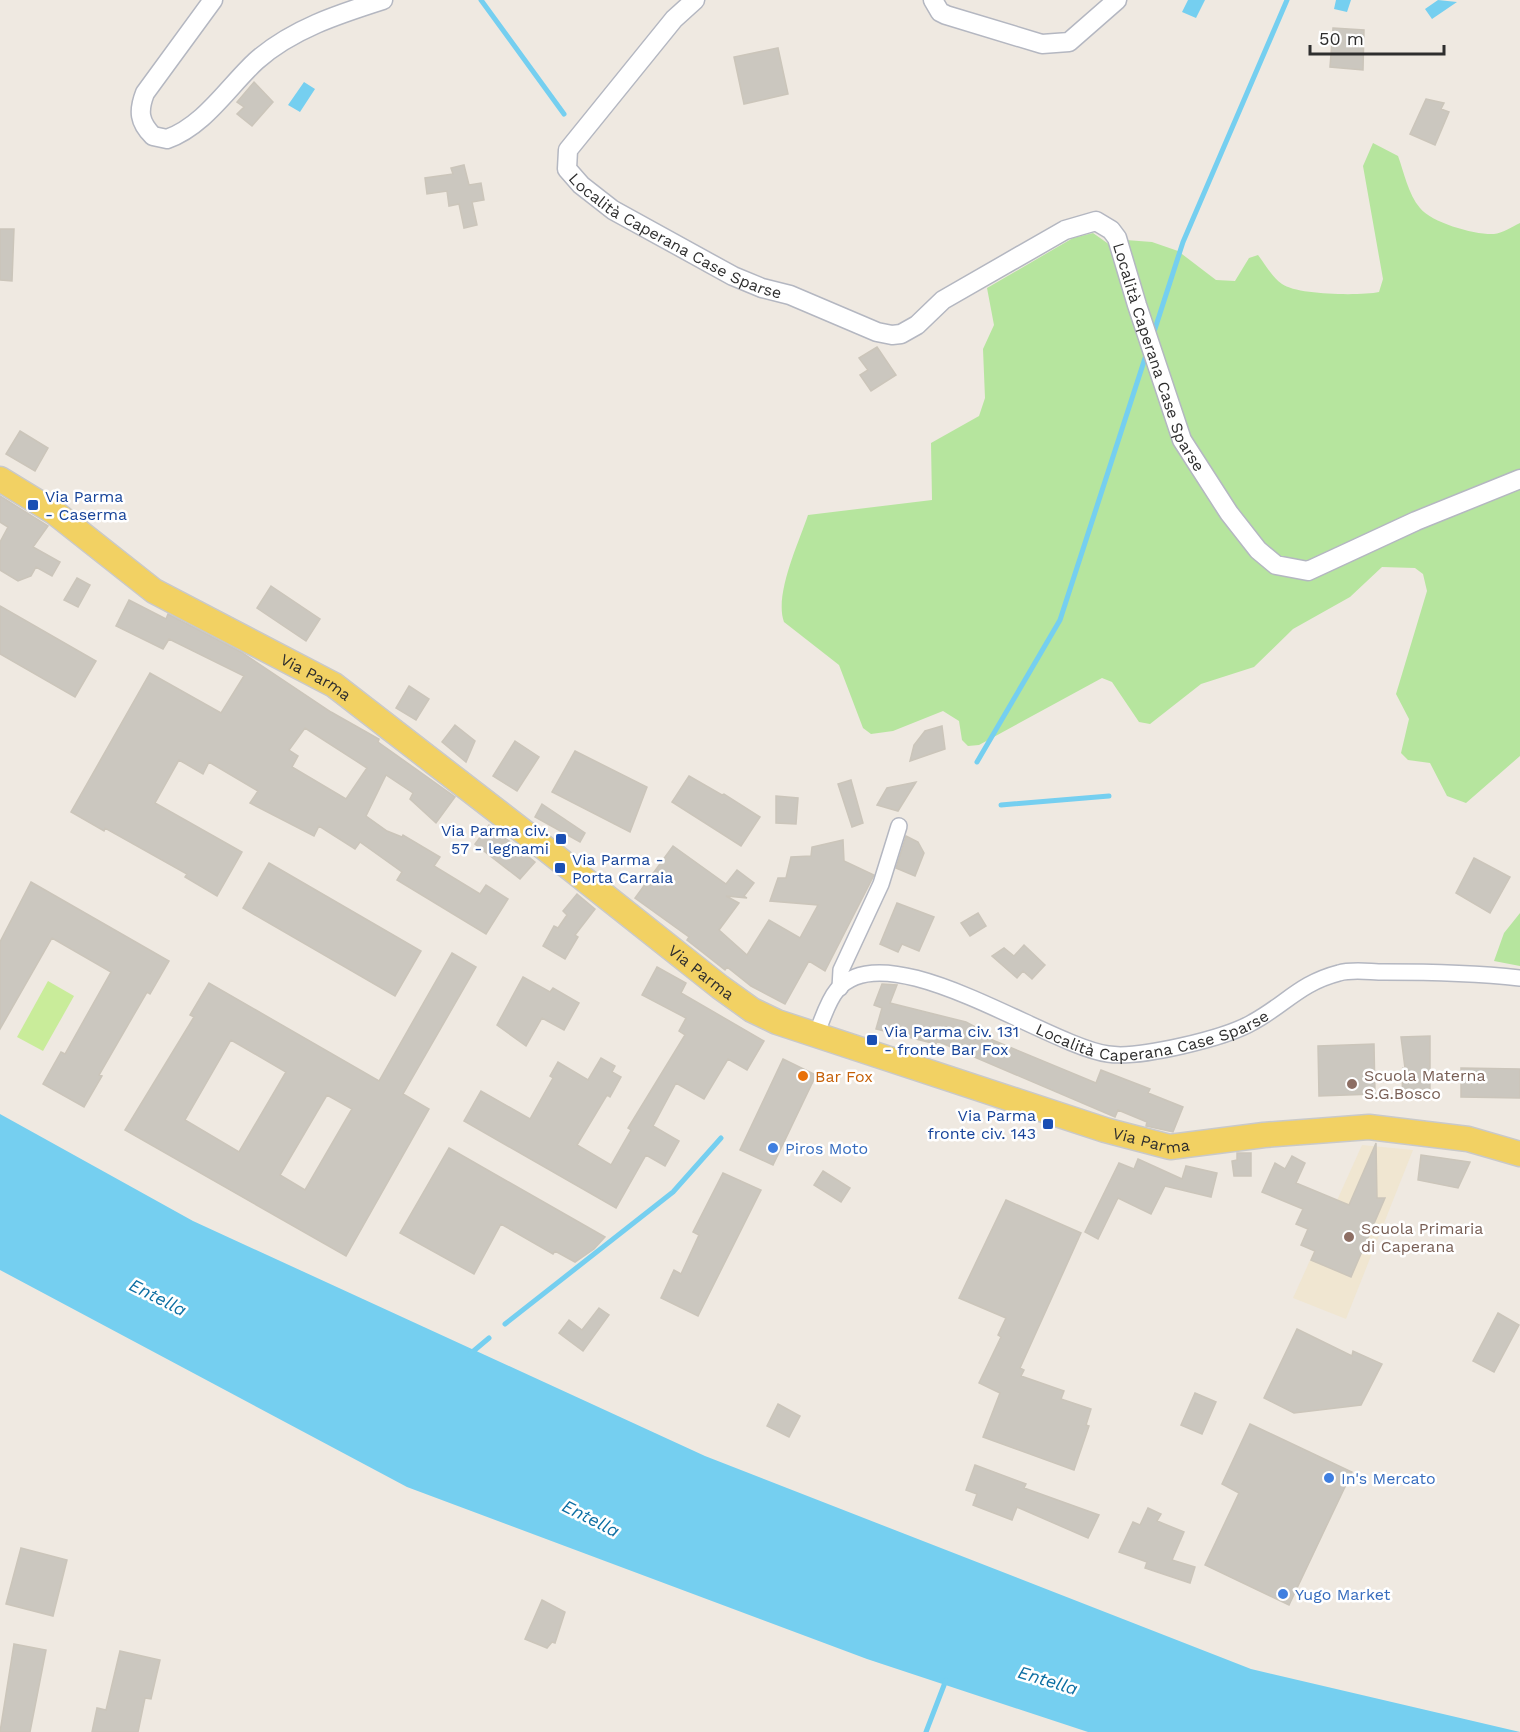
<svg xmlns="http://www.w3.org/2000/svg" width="1520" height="1732" font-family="'Work Sans',sans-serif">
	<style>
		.education { fill: #f0e6d1 }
		.green { fill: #b6e59e }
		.pitch { fill: #c9ec9a }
		.water { fill: #75cff0 }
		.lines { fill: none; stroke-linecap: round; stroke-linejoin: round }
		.stream { stroke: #75cff0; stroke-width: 5 }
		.building { fill: #cbc7bf; stroke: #cbc5ba; stroke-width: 1.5; fill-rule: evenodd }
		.minor-casing { stroke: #b4b7c1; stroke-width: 18 }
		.tertiary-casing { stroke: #b4b7c1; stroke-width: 21 }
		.primary-casing { stroke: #c9c9c9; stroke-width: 27 }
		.minor { stroke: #fff; stroke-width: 15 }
		.tertiary { stroke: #fff; stroke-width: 18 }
		.primary { stroke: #f2d163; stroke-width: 24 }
		.transit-dot { fill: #1a4fb4; stroke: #fff; stroke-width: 2 }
		.food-dot { fill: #e8710a; stroke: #fff; stroke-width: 2 }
		.education-dot { fill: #8d6e63; stroke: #fff; stroke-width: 2 }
		.shop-dot { fill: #3f7fe0; stroke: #fff; stroke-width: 2 }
		.labels { text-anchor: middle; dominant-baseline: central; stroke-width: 5; stroke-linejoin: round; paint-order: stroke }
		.street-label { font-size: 16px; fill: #2e2e2e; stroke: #fff }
		.transit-label { font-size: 16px; fill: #164399; stroke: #fff; text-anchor: start }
		.education-label { font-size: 16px; fill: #785e54; stroke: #fff; text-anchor: start }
		.food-label { font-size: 16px; fill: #c56008; stroke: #fff; text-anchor: start }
		.shop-label { font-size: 16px; fill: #366cbe; stroke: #fff; text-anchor: start }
		.water-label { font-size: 18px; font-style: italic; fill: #0d6fa3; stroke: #fff }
	</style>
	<rect width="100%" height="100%" fill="#efe9e1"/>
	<path class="education" d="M1362,1145L1413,1150L1346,1319L1293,1298Z"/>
	<path class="green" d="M1373,143L1398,156C1404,172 1408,194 1420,208C1432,223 1475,235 1494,234C1502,233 1512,227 1520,223V756L1466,803L1447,796L1430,763L1408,760L1401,753L1409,719L1396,694L1427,591L1423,574L1415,568L1382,567L1350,597L1293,629L1254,667L1201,684L1150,724L1139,722L1112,682L1102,678L979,745L968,746L962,740L959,721L943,711L893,731L871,734L863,728L839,665L784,622C774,595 799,542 808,515L932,500L931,443L979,416L985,398L983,349L994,325L987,288L1073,238L1093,233L1110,245L1126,240L1152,242L1178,251L1216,280L1235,281L1249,258L1258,255C1265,264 1272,277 1282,284C1297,295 1360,296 1379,292L1383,279L1363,166Z
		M1520,913V966L1494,961L1504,933Z"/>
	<path class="pitch" d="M48,981L74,996L43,1051L17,1037Z"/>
	<path class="water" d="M1188,0H1205L1196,18L1182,12Z
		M1336,0H1351L1347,12L1334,9Z
		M1438,0L1457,2L1432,19L1425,9Z
		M304,82L315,89L300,112L288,105Z
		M0,1114L193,1221L705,1456L1251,1669L1520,1732H1088L867,1659L407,1487L0,1270Z"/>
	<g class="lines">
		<path class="stream" d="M481,0L564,114
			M1153,335L1183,242L1287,0
			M977,762L1060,620L1147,352
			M1001,805L1109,796
			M505,1324L673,1192L721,1138
			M470,1354L489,1338
			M926,1732L946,1680"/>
	</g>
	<path class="building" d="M1333,28L1364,30L1363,70L1330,67Z
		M778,48L788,94L744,104L734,57Z
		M254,82L273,102L252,126L237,114L244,107L237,102Z
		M1426,99L1444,103L1441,109L1449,112L1435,145L1410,134Z
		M464,165L469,185L481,183L484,200L472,202L477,225L464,228L459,204L449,206L447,191L427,194L425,178L453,174L451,168Z
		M0,229H14L12,281L0,280Z
		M877,347L896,375L871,391L860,375L868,370L859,358Z
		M20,431L48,448L35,471L6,454Z
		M0,496L48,526L33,547L60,562L52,576L36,567L31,576L18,581L0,570V542L8,527L0,522Z
		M77,578L90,585L78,607L64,600Z
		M271,586L320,619L306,641L257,608Z
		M129,600L166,619L168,614L241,652L331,712L379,739L378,742L455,797L436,823L410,799L413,793L386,775L366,816L387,831L402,837L403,835L440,857L434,866L480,894L486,885L508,899L486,934L397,880L402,872L360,842L355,849L319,826L314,836L250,803L258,791L209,762L203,774L179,760L155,803L242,852L217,896L185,877L187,874L105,828L104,831L71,812L150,673L221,713L244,676L169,639L163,649L116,626ZM305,728L367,768L346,799L292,767L298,756L289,750Z
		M0,606L96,661L75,697L0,654Z
		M409,686L429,699L416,720L396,708Z
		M455,725L475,741L466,762L442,742Z
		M942,726L945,749L910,761L914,745L925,731Z
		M515,741L539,757L517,791L493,776Z
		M575,751L647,787L630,832L552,792Z
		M689,776L722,795L724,794L760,817L741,846L672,802Z
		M851,780L863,823L852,827L838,784Z
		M916,782L898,811L877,805L887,788Z
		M776,796L798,798L796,824L776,823Z
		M542,804L585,833L580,842L535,817Z
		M489,825L535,862L520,879L475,844Z
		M906,836L918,842L924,853L915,876L896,868Z
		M843,840L844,861L874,875L825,971L809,961L785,1004L751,986L727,967L725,970L687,940L689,937L635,898L673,846L726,884L737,870L754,883L744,896L747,898L726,896L739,903L719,930L747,955L769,920L800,938L818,905L770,901L778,878H786L791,857L811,856L812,847Z
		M1474,858L1510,877L1490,913L1456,893Z
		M269,863L421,951L395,996L243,908Z
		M31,882L169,961L150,994L147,992L99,1075L102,1076L84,1107L43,1084L61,1052L65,1054L111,972L52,938L0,1029V942Z
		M577,894L595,909L575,935L578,937L565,959L543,946L554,926L558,928L567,915L563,911Z
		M897,903L934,917L919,951L902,944L898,952L880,944Z
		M978,913L986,926L970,936L961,923Z
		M1024,945L1045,965L1032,979L1023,971L1017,978L992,956L1004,948L1014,956Z
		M452,953L476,967L403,1094L429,1109L346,1256L125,1130L194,1017L190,1015L209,983L379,1081ZM231,1040L286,1072L239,1152L185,1120ZM327,1095L352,1109L305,1190L280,1175Z
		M657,967L686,983L681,993L764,1041L747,1070L728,1059L704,1099L676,1083L653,1126L679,1141L665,1166L646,1155L616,1208L464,1121L481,1091L530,1119L553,1078L550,1076L558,1062L588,1080L601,1058L615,1066L612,1072L621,1077L610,1097L607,1095L577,1145L611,1165L631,1130L628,1128L685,1035L679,1031L686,1018L642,995Z
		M523,977L550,992L553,988L579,1003L564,1030L542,1018L526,1046L497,1025Z
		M882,984L897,985L890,1003L966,1022L979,1029L978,1034L1096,1083L1101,1070L1150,1089L1148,1093L1183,1107L1173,1132L1146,1126L1147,1122L1118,1110L1115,1117L937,1041L936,1044L876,1029L882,1008L874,1005Z
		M1430,1036V1095L1402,1093L1403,1068H1405L1401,1037Z
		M1374,1044L1375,1094L1319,1096L1318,1046Z
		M783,1059L816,1075L773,1165L740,1150Z
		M1461,1068L1520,1069V1098L1461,1097Z
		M1376,1143L1377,1198H1385L1351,1277L1311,1260L1315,1251L1301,1245L1308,1229L1296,1224L1303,1209L1262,1192L1275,1163L1285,1169L1292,1156L1305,1163L1296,1183L1349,1205Z
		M449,1148L605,1237L594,1249L575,1262L555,1251L553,1254L501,1224L474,1274L400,1233Z
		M1237,1153H1251V1176H1234L1232,1161L1237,1160Z
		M1421,1155L1470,1162L1458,1188L1418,1180Z
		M1138,1159L1182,1179L1186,1166L1217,1173L1211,1197L1165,1186L1151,1214L1118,1198L1098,1239L1085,1232L1119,1163L1134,1169Z
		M823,1171L850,1188L841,1202L814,1185Z
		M723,1173L761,1190L698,1316L661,1298L674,1270L681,1274L699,1235L693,1232Z
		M1006,1200L1081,1233L1020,1368L1024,1370L1021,1376L1064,1391L1061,1399L1091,1409L1086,1425L1089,1426L1074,1470L983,1437L1000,1393L979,1383L1001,1337L998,1335L1006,1318L959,1298Z
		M599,1308L609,1315L583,1351L559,1333L569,1320L582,1330Z
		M1498,1313L1519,1325L1494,1372L1473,1361Z
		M1297,1329L1352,1356L1353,1351L1382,1364L1361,1405L1294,1413L1264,1398Z
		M1195,1393L1216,1402L1202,1434L1181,1425Z
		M778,1404L800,1416L789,1437L767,1426Z
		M1250,1424L1352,1472L1289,1605L1205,1565L1239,1493L1222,1484Z
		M975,1465L1026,1484L1024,1488L1099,1515L1088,1538L1017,1507L1012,1520L973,1505L977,1494L966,1490Z
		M1148,1508L1161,1514L1157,1521L1184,1532L1172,1560L1195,1567L1190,1583L1145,1568L1147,1562L1119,1552L1133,1522L1140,1525Z
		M21,1548L67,1560L53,1616L6,1604Z
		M542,1600L565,1612L555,1643L552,1642L547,1648L525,1639Z
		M14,1644L46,1650L30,1732H0Z
		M120,1651L160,1660L151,1699L145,1698L138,1732H92L97,1708L106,1710Z"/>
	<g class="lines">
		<g class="minor-casing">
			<g id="minor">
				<path d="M840,988L841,970L881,884L899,826"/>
				<path id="s1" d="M816,1035C822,1021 827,1002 837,990C886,930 1048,1046 1108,1054C1139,1059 1226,1038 1253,1022C1286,1004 1300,983 1339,973C1352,969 1370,972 1384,972C1430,972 1475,973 1520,978"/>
			</g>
		</g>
		<g class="tertiary-casing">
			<g id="tertiary">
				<path d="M213,0L145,93C138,111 139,122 153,136L167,139C204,126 228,87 256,61C292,29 339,14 383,0"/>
				<path id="s2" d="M695,0L674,19L568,150L567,169L581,185L613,210L733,276L762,288L790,295L877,332L892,335L901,334L917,325L943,300L1065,230L1096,221L1111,230L1117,238L1137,305L1182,440L1229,513L1258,550L1276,565L1308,571L1416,521L1520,479"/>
				<path d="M933,0L940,12L946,15L1042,44L1069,42L1117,0"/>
			</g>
		</g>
		<g class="primary-casing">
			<g id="primary">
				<path id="s3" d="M0,479L54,512L154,591L334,685L546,849L720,987L752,1010L777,1022L1105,1130L1170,1147L1264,1135L1369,1127L1468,1139L1520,1154"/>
			</g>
		</g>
		<use href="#minor" class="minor"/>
		<use href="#tertiary" class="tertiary"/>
		<use href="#primary" class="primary"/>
	</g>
	<g class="transit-dot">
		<rect x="27" y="499" width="12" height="12" rx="3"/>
		<rect x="555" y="833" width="12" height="12" rx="3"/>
		<rect x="554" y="862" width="12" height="12" rx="3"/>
		<rect x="866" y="1034" width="12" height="12" rx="3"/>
		<rect x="1042" y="1118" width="12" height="12" rx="3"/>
	</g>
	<circle class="food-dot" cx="803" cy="1076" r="6"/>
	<g class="education-dot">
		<circle cx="1352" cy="1084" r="6"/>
		<circle cx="1349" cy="1237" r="6"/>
	</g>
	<g class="shop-dot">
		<circle cx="773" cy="1148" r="6"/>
		<circle cx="1329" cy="1478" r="6"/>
		<circle cx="1283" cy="1594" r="6"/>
	</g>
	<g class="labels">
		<g class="street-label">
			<text stroke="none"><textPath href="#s2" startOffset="345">Località Caperana Case Sparse</textPath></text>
			<text stroke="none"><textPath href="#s2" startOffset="975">Località Caperana Case Sparse</textPath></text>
			<text stroke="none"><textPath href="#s3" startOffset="374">Via Parma</textPath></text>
			<text stroke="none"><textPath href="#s3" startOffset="860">Via Parma</textPath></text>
			<text stroke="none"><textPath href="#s1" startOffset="386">Località Caperana Case Sparse</textPath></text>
			<text stroke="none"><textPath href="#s3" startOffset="1344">Via Parma</textPath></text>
		</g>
		<g class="transit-label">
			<text x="45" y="496">Via Parma<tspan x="45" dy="18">- Caserma</tspan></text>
			<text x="549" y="830" text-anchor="end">Via Parma civ.<tspan x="549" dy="18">57 - legnami</tspan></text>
			<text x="572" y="859">Via Parma -<tspan x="572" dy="18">Porta Carraia</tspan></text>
			<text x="884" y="1031">Via Parma civ. 131<tspan x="884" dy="18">- fronte Bar Fox</tspan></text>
			<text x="1036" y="1115" text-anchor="end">Via Parma<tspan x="1036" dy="18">fronte civ. 143</tspan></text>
		</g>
		<g class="education-label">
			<text x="1364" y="1075">Scuola Materna<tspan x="1364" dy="18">S.G.Bosco</tspan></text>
			<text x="1361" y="1228">Scuola Primaria<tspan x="1361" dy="18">di Caperana</tspan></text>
		</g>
		<g class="food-label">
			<text x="815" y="1076">Bar Fox</text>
		</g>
		<g class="shop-label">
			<text x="785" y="1148">Piros Moto</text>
			<text x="1341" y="1478">In's Mercato</text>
			<text x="1295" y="1594">Yugo Market</text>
		</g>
		<g class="water-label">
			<text transform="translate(158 1297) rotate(27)">Entella</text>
			<text transform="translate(591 1518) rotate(27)">Entella</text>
			<text transform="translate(1048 1680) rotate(17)">Entella</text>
		</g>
	</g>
	<path d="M1310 45v9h134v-9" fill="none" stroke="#2e2e2e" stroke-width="3"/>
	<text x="1319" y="45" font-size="18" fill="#2e2e2e" stroke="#ffffff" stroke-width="4.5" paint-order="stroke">50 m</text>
</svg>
